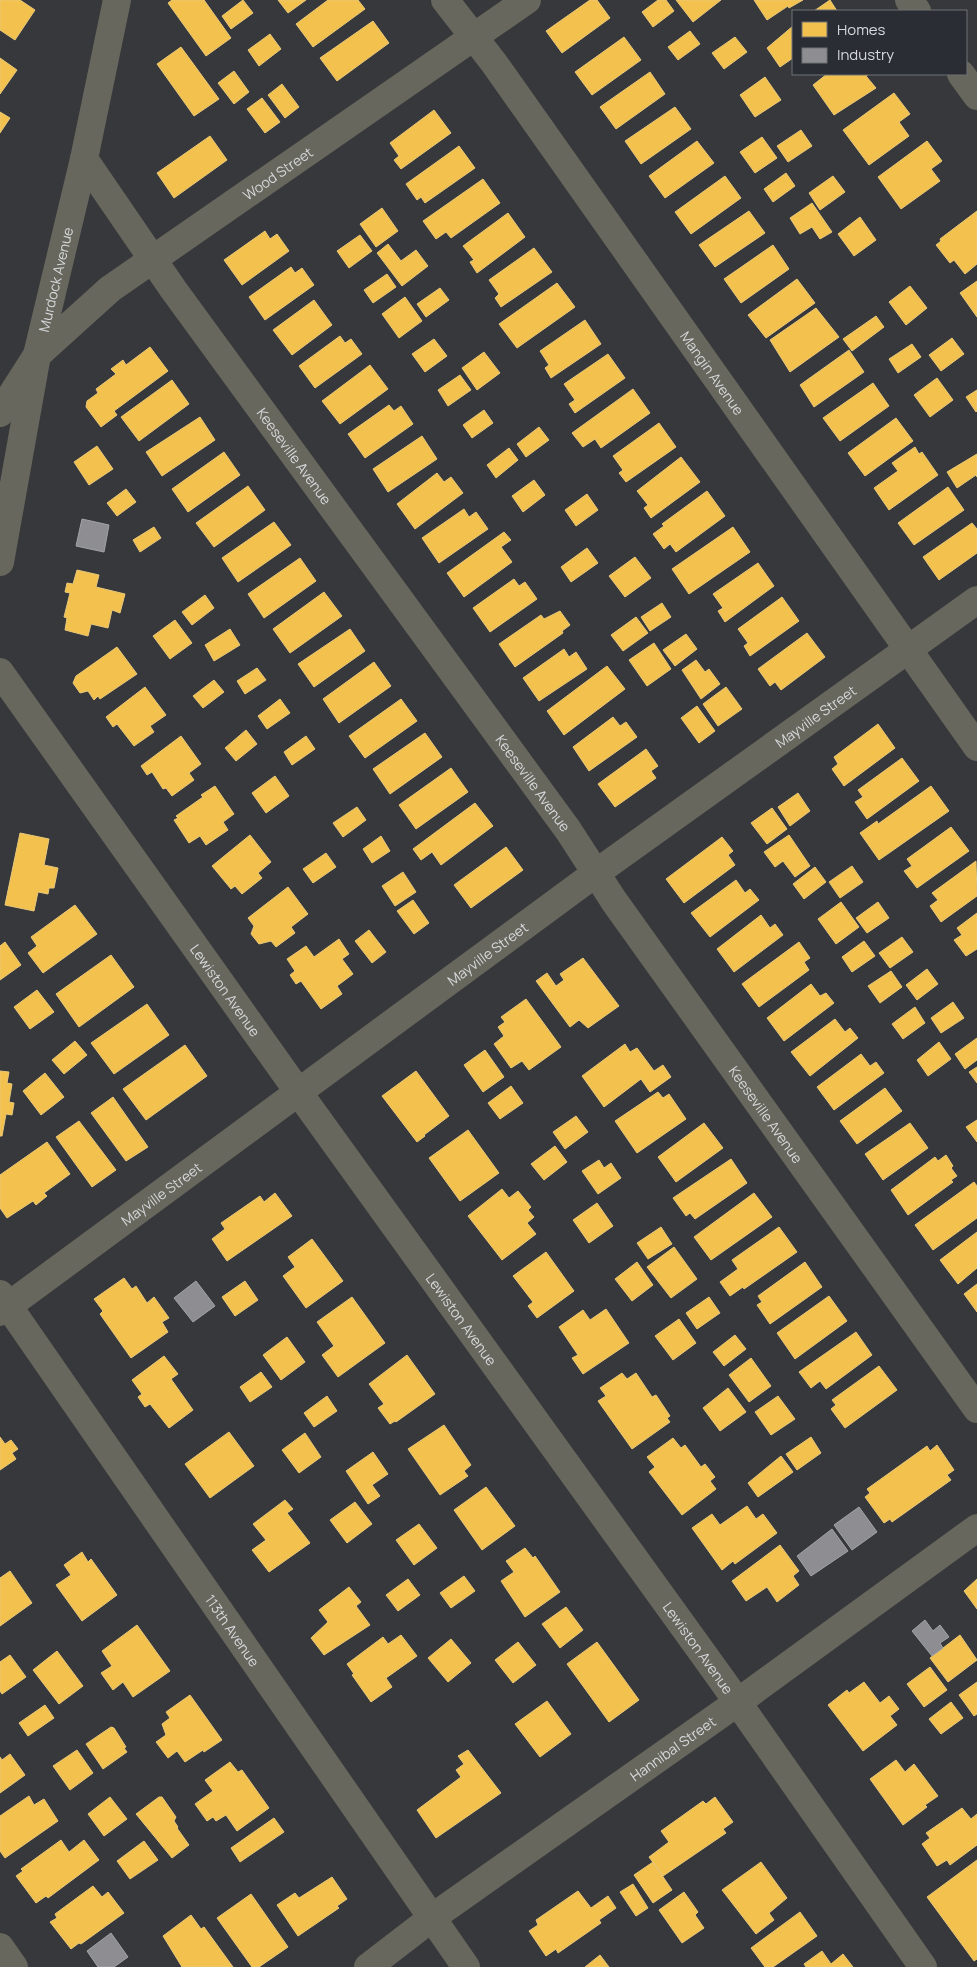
<svg xmlns="http://www.w3.org/2000/svg" width="977" height="1967" font-family="Manrope,sans-serif">
	<style>
		.homes { fill: #f2c14e; stroke: #eac879 }
		.industry { fill: #8d8d92; stroke: #a3a4a8 }
		.lines { fill: none; stroke-linecap: round; stroke-linejoin: round }
		.minor { stroke: #68675d; stroke-width: 28 }
		.labels { text-anchor: middle; dominant-baseline: central; stroke-width: 5; stroke-linejoin: round; paint-order: stroke }
		.street-label { font-size: 14px; fill: #d6d9dc; stroke: #2a2d33 }
	</style>
	<rect width="100%" height="100%" fill="#36383b"/>
	<path class="homes" d="M0,0H20L35,10L15,40L0,30Z
		M172,0H204L231,38L206,56L168,3Z
		M243,0L253,13L231,29L222,16Z
		M278,0H306L288,13Z
		M328,0H358L365,9L313,47L296,24Z
		M590,0H597L610,18L562,53L546,31Z
		M658,0H666L674,11L653,27L642,12Z
		M676,0H721L693,22Z
		M754,0H803L789,8L788,6L767,20Z
		M830,0L837,11H814Z
		M373,21L389,43L337,81L320,58Z
		M793,26V58L780,67L767,48Z
		M690,31L700,44L678,60L668,47Z
		M270,34L281,49L259,66L248,50Z
		M624,37L641,60L592,95L575,72Z
		M735,37L747,52L724,69L712,53Z
		M181,47L219,99L194,116L157,64Z
		M0,58L17,70L0,94Z
		M234,71L249,92L234,104L218,83Z
		M650,72L665,94L616,129L600,107Z
		M827,74H869L866,76L876,88L834,115L813,85Z
		M765,77L781,100L755,117L740,95Z
		M282,84L299,107L285,118L268,95Z
		M894,93L910,114L899,122L909,136L869,165L843,130Z
		M262,98L280,122L265,133L247,109Z
		M675,107L691,129L641,164L625,141Z
		M434,110L451,133L401,169L394,160L399,156L390,143Z
		M0,112L10,118L0,133Z
		M801,130L812,146L788,162L777,146Z
		M210,136L227,160L174,198L157,173Z
		M762,137L777,158L755,173L740,152Z
		M697,141L714,163L665,198L649,176Z
		M927,141L942,161L931,169L940,181L901,209L878,177Z
		M459,146L475,168L425,203L421,197L417,200L406,184Z
		M786,173L795,186L773,202L764,189Z
		M725,176L741,198L691,234L675,212Z
		M833,176L845,192L820,210L809,193Z
		M483,179L500,203L451,238L446,232L436,239L423,221Z
		M812,203L832,232L820,239L812,227L800,234L790,218Z
		M382,208L398,231L376,247L360,224Z
		M749,211L765,233L715,267L699,245Z
		M977,211V264L965,274L954,260L950,263L936,245L941,241L940,239Z
		M508,213L525,237L477,273L470,262L474,260L463,246Z
		M860,217L876,240L854,256L838,234Z
		M265,231L270,239L277,234L289,251L242,285L224,260Z
		M360,235L372,251L349,268L337,251Z
		M388,244L401,261L416,250L428,266L402,286L377,253Z
		M773,245L789,269L741,303L724,279Z
		M534,248L552,272L501,307L495,298L499,294L489,280Z
		M291,267L295,273L302,268L314,285L265,320L249,297Z
		M387,274L396,287L373,303L364,290Z
		M797,279L815,303L766,338L748,315Z
		M977,281V317L960,293Z
		M557,283L575,307L517,348L499,324Z
		M910,286L927,308L906,325L889,302Z
		M440,288L449,300L426,317L417,304Z
		M405,297L422,321L399,338L382,314Z
		M314,300L332,325L292,355L273,330Z
		M816,308L839,337L790,372L770,340Z
		M876,316L884,327L852,351L843,339Z
		M585,320L601,344L551,378L545,368L549,365L540,351Z
		M340,336L345,343L351,339L362,354L315,388L299,366Z
		M952,338L964,354L941,371L929,355Z
		M434,339L447,356L425,372L412,354Z
		M912,344L921,357L898,373L889,359Z
		M150,347L168,371L114,411L117,415L101,427L86,407L87,401L98,393L96,389L116,374L111,369L123,360L126,365Z
		M849,350L864,372L814,407L800,385Z
		M484,352L500,373L477,390L462,368Z
		M608,354L625,378L575,413L569,404L575,400L564,384Z
		M370,365L388,389L340,424L322,401Z
		M460,375L471,390L448,406L438,390Z
		M937,378L953,400L930,417L914,395Z
		M172,380L189,404L139,441L121,417Z
		M873,383L889,406L840,441L823,418Z
		M633,389L650,413L601,448L595,439L583,447L572,433Z
		M977,390V411L976,412L966,397Z
		M389,405L394,411L401,406L413,424L365,458L348,434Z
		M484,410L493,423L472,438L463,425Z
		M200,417L215,440L162,476L146,452Z
		M896,418L913,441L865,476L848,453Z
		M659,423L676,447L626,482L619,473L623,470L613,456Z
		M539,427L549,440L526,457L517,444Z
		M422,436L437,459L388,492L373,469Z
		M97,446L113,469L89,485L74,462Z
		M915,447L919,454L922,452L938,475L889,510L874,488L898,471L892,463Z
		M509,448L518,460L496,478L487,465Z
		M224,452L240,475L188,512L172,489Z
		M977,454V477L976,475L957,488L947,472Z
		M681,457L700,482L651,518L644,508L648,505L637,491Z
		M437,473L444,482L451,477L463,493L415,529L397,504Z
		M534,480L545,495L523,512L512,496Z
		M248,486L265,510L214,547L196,523Z
		M948,487L964,510L914,545L898,523Z
		M126,489L136,502L117,516L107,503Z
		M707,491L725,516L676,552L670,544L664,549L653,534L664,526L662,524Z
		M587,494L598,510L576,526L565,510Z
		M464,509L469,517L476,512L488,529L439,563L422,538Z
		M274,522L291,545L238,582L222,558Z
		M972,523L977,529V553L939,580L923,557Z
		M154,527L161,538L140,552L133,540Z
		M733,527L750,552L689,594L672,569Z
		M504,532L511,540L501,547L512,562L464,597L447,573Z
		M587,548L598,563L571,582L561,567Z
		M635,557L651,578L625,597L609,576Z
		M300,558L316,581L264,618L248,594Z
		M758,563L774,586L725,622L718,611L723,608L713,594Z
		M77,570L99,575L96,587L125,594L120,613L112,610L108,628L91,624L88,636L65,630L67,618L64,617L70,593L65,592L67,583L73,584Z
		M514,579L519,586L525,582L537,599L490,632L473,608Z
		M324,592L342,616L290,653L273,629Z
		M205,595L214,608L192,625L182,612Z
		M782,597L799,621L750,656L744,646L748,643L738,629Z
		M662,603L671,617L650,631L641,617Z
		M560,611L570,625L562,631L563,633L515,667L499,644L541,615L544,619Z
		M636,617L648,633L623,651L611,635Z
		M175,620L192,643L170,659L153,636Z
		M230,629L240,645L214,661L205,645Z
		M350,629L365,651L314,687L298,664Z
		M807,633L825,657L781,690L775,682L770,686L758,669Z
		M686,634L697,649L675,666L663,650Z
		M654,643L671,669L647,686L629,660Z
		M117,647L137,674L100,699L98,696L94,700L88,691L80,693L73,683L76,676Z
		M564,649L569,657L576,652L587,669L539,701L523,678Z
		M696,660L705,672L709,669L720,684L701,699L682,670Z
		M374,662L391,686L339,723L323,699Z
		M607,666L625,689L564,735L547,711Z
		M257,668L266,680L245,694L237,681Z
		M214,680L224,692L203,708L193,696Z
		M145,687L166,715L150,726L154,732L134,746L117,724L113,727L106,717Z
		M726,687L742,709L718,726L703,704Z
		M280,699L290,713L267,729L258,716Z
		M401,699L417,721L365,758L349,736Z
		M697,706L715,731L699,743L681,718Z
		M613,717L620,726L626,722L637,737L589,771L573,747Z
		M878,724L895,748L844,786L832,769L838,764L834,757Z
		M246,730L257,744L236,761L225,748Z
		M425,733L442,757L390,794L373,769Z
		M181,736L201,764L189,773L194,780L172,796L166,788L163,789L152,772L147,775L141,766Z
		M306,736L315,749L292,765L284,752Z
		M646,749L658,766L651,771L656,778L615,807L598,784Z
		M902,758L919,781L867,819L855,802L863,797L858,790Z
		M451,768L468,792L416,829L399,805Z
		M275,776L289,796L266,813L252,793Z
		M215,786L234,814L223,822L228,830L206,845L200,836L189,843L174,820L178,818L176,816L203,797L201,795Z
		M931,786L949,811L879,860L860,833L877,821L878,824Z
		M798,793L810,811L790,826L778,807Z
		M475,803L493,826L441,865L432,852L421,860L413,849Z
		M357,807L366,820L343,837L333,823Z
		M772,808L787,829L767,844L751,823Z
		M951,827L969,851L917,888L904,871L912,866L907,859Z
		M20,833L49,839L44,865L58,868L54,888H49L48,894L38,892L34,911L5,905Z
		M250,835L271,862L258,873L262,878L242,894L235,886L231,889L212,866Z
		M789,835L810,866L795,877L783,861L775,867L764,852Z
		M381,836L390,851L372,863L363,849Z
		M722,837L733,851L728,855L735,865L684,903L666,879Z
		M506,847L523,870L471,908L454,885Z
		M326,853L336,867L313,883L303,869Z
		M976,861L977,896L941,922L930,906L938,900L932,893Z
		M852,866L863,882L840,898L829,882Z
		M815,867L826,882L804,899L793,884Z
		M403,872L416,892L395,906L382,886Z
		M736,880L745,893L750,889L759,900L710,937L691,913Z
		M288,887L308,914L291,927L295,933L276,947L271,941L259,944L251,934L254,926L248,918Z
		M413,900L429,923L414,934L397,911Z
		M841,902L859,927L836,944L818,919Z
		M878,902L889,918L867,933L856,918Z
		M75,905L97,934L43,973L28,953L37,946L31,937Z
		M977,913V949L966,956L954,940L962,935L957,928Z
		M761,915L770,928L775,924L783,935L734,972L717,949Z
		M369,930L386,952L372,963L355,941Z
		M902,937L913,952L890,968L879,953Z
		M339,939L349,954L342,959L353,974L337,986L342,994L321,1009L301,981L296,984L290,975L295,971L287,959L306,946L314,957Z
		M864,941L875,956L852,972L842,957Z
		M5,942L21,965L0,980V946Z
		M799,942L810,958L804,962L809,970L759,1007L742,984Z
		M111,955L134,987L79,1027L56,994Z
		M583,958L619,1006L588,1028L579,1020L570,1027L536,981L547,973L556,986L564,980L560,974Z
		M927,969L938,984L917,1000L906,985Z
		M891,971L902,987L880,1003L868,986Z
		M811,984L820,996L826,993L834,1003L784,1041L767,1018Z
		M37,990L54,1012L30,1029L14,1007Z
		M526,999L561,1047L529,1070L522,1061L511,1068L494,1044L504,1036L498,1027L505,1022L501,1017Z
		M953,1002L964,1018L941,1033L931,1018Z
		M147,1004L169,1035L114,1074L91,1043Z
		M915,1007L925,1023L903,1039L892,1024Z
		M835,1019L845,1032L850,1028L858,1038L810,1076L791,1052Z
		M977,1038V1060L965,1069L955,1054Z
		M75,1041L87,1055L64,1074L52,1060Z
		M939,1042L951,1059L928,1076L917,1060Z
		M625,1044L630,1052L637,1048L654,1071L663,1065L671,1077L650,1092L641,1079L604,1107L582,1076Z
		M185,1045L207,1076L146,1120L123,1089Z
		M485,1050L504,1077L483,1092L464,1065Z
		M861,1054L870,1066L876,1062L884,1073L834,1110L817,1087Z
		M977,1067V1083L969,1072Z
		M0,1071L9,1072L7,1083L12,1084L9,1102L14,1103L12,1115L6,1114L2,1136H0Z
		M416,1071L449,1116L424,1135L425,1136L417,1142L382,1096Z
		M45,1073L64,1097L41,1115L23,1091Z
		M511,1086L523,1103L500,1119L488,1103Z
		M885,1088L902,1111L857,1144L840,1121Z
		M658,1092L663,1098L669,1094L686,1119L637,1153L615,1121Z
		M113,1097L148,1147L126,1161L91,1113Z
		M576,1116L588,1132L565,1149L553,1132Z
		M977,1120V1142L966,1127Z
		M79,1121L116,1170L92,1187L56,1137Z
		M704,1123L723,1148L676,1182L658,1157Z
		M910,1123L928,1148L883,1180L865,1154Z
		M468,1130L499,1173L460,1201L429,1158Z
		M47,1142L70,1174L44,1193L47,1196L36,1205L33,1201L7,1218L0,1208V1175Z
		M555,1146L567,1162L544,1180L531,1164Z
		M946,1155L953,1166L951,1168L957,1176L951,1180L953,1182L908,1215L891,1190L935,1157L938,1161Z
		M731,1159L747,1183L695,1219L690,1213L686,1216L673,1198Z
		M599,1160L604,1168L611,1163L621,1178L598,1194L582,1171Z
		M974,1182L977,1186V1218L933,1250L915,1225Z
		M502,1189L509,1198L518,1191L531,1207L528,1210L534,1217L527,1223L536,1234L502,1260L468,1216Z
		M275,1193L292,1216L227,1261L212,1239L225,1229L221,1223L260,1196L264,1202Z
		M754,1193L772,1217L711,1260L694,1237Z
		M597,1203L613,1226L589,1243L573,1220Z
		M661,1227L672,1244L648,1259L637,1243Z
		M779,1227L797,1252L744,1289L743,1287L730,1296L720,1282L738,1269L732,1260Z
		M977,1232V1268L958,1284L940,1260Z
		M312,1239L343,1281L306,1308L283,1276L295,1267L288,1257Z
		M674,1247L697,1279L671,1298L647,1267Z
		M546,1252L574,1291L537,1318L528,1306L533,1302L513,1276Z
		M637,1262L653,1285L632,1301L615,1279Z
		M805,1262L822,1287L770,1324L757,1305L762,1302L758,1296Z
		M124,1278L132,1289L136,1286L147,1303L154,1297L169,1318L162,1322L168,1332L131,1358L100,1314L103,1311L94,1299Z
		M245,1281L258,1300L235,1316L222,1297Z
		M977,1284V1312L964,1294Z
		M829,1296L847,1321L795,1359L777,1333Z
		M352,1297L385,1343L338,1377L322,1355L334,1346L317,1322Z
		M709,1297L720,1313L697,1329L686,1313Z
		M606,1309L629,1343L583,1374L572,1358L578,1355L559,1327L583,1310L590,1320Z
		M679,1319L696,1343L673,1360L655,1336Z
		M856,1332L872,1355L826,1389L820,1381L811,1388L799,1372Z
		M735,1335L746,1349L724,1366L713,1352Z
		M287,1337L305,1362L281,1380L263,1355Z
		M407,1355L435,1394L396,1422L395,1421L390,1424L378,1408L384,1404L369,1384Z
		M164,1356L178,1374L171,1379L193,1410L169,1428L150,1404L145,1407L138,1397L142,1394L132,1380Z
		M751,1358L771,1386L749,1402L729,1375Z
		M879,1366L897,1390L845,1428L831,1409L836,1405L832,1400Z
		M261,1372L272,1387L250,1402L240,1387Z
		M622,1373L627,1379L636,1373L652,1397L656,1395L670,1416L667,1418L670,1422L632,1449L598,1401L606,1396L600,1388Z
		M728,1388L746,1412L720,1431L703,1408Z
		M327,1396L337,1411L314,1427L304,1413Z
		M778,1396L795,1419L771,1435L755,1412Z
		M444,1425L471,1465L464,1471L468,1476L440,1495L408,1449Z
		M229,1432L254,1466L210,1498L185,1464Z
		M305,1433L321,1457L299,1473L282,1450Z
		M0,1437L5,1444L11,1440L18,1449L12,1453L16,1459L0,1470Z
		M811,1437L821,1453L797,1470L786,1454Z
		M673,1438L681,1448L685,1445L701,1467L705,1464L715,1477L710,1481L716,1489L682,1515L649,1472L655,1467L647,1457Z
		M937,1445L954,1470L947,1475L951,1480L892,1522L890,1519L884,1523L865,1497L870,1493L867,1489L927,1446L930,1451Z
		M373,1452L388,1474L372,1485L380,1496L368,1504L346,1471Z
		M781,1456L793,1472L758,1497L748,1483Z
		M486,1487L515,1526L482,1550L454,1510Z
		M285,1500L293,1509L287,1513L310,1543L269,1572L252,1550L266,1540L253,1524Z
		M355,1502L372,1524L347,1543L330,1520Z
		M747,1506L756,1519L763,1514L777,1533L735,1564L733,1561L722,1570L692,1528L712,1514L720,1525Z
		M419,1524L437,1548L414,1565L396,1540Z
		M780,1545L799,1571L793,1576L799,1585L777,1602L767,1587L746,1601L732,1581Z
		M525,1548L533,1558L535,1556L560,1592L525,1617L501,1581L514,1572L506,1561Z
		M82,1552L88,1562L91,1559L117,1595L82,1621L56,1585L71,1575L64,1565Z
		M10,1571L32,1603L0,1626V1578Z
		M464,1576L475,1591L451,1608L440,1593Z
		M408,1579L420,1595L398,1611L386,1595Z
		M977,1579V1609L964,1591Z
		M349,1587L361,1602L356,1606L370,1625L324,1655L311,1638L328,1622L319,1610Z
		M566,1607L583,1630L560,1648L542,1624Z
		M137,1625L170,1671L133,1697L123,1682L113,1690L101,1673L112,1666L102,1651Z
		M401,1635L417,1656L386,1678L392,1687L371,1702L352,1675L354,1674L347,1664L383,1637L388,1644Z
		M960,1635L977,1660L948,1682L930,1658Z
		M451,1639L471,1663L448,1682L428,1658Z
		M518,1642L536,1665L513,1683L495,1660Z
		M597,1642L639,1700L609,1722L567,1664Z
		M57,1651L83,1686L59,1704L33,1670Z
		M10,1655L26,1677L2,1694L0,1691V1662Z
		M930,1667L947,1690L924,1707L907,1684Z
		M864,1682L880,1703L889,1696L899,1709L890,1716L897,1725L863,1751L828,1705L847,1690L849,1693Z
		M977,1682V1714L974,1716L959,1695Z
		M190,1695L222,1740L204,1752L203,1750L185,1762L177,1751L168,1758L156,1742L166,1735L162,1724L170,1718L166,1712Z
		M547,1701L571,1734L540,1757L515,1724Z
		M951,1702L963,1718L941,1734L929,1719Z
		M45,1705L54,1718L28,1736L19,1723Z
		M111,1727L114,1728L126,1747L124,1748L127,1752L103,1769L86,1744Z
		M77,1750L93,1773L70,1790L53,1766Z
		M468,1750L501,1793L436,1838L417,1810L461,1777L456,1770L464,1764L458,1756Z
		M10,1754L25,1775L0,1793V1757L2,1760Z
		M896,1760L905,1772L914,1764L938,1796L925,1805L927,1807L903,1825L870,1779Z
		M230,1762L238,1772L242,1770L269,1808L237,1831L226,1815L216,1821L213,1817L207,1821L195,1804L213,1791L205,1780Z
		M29,1796L34,1805L44,1799L58,1821L5,1858L0,1851V1816Z
		M110,1797L127,1819L104,1836L88,1814Z
		M159,1797H162L176,1817L174,1821L178,1827L177,1828L189,1845L172,1858L136,1814Z
		M715,1797L733,1822L723,1829L726,1833L663,1876L649,1857L669,1842L661,1831L703,1801L706,1804Z
		M962,1808L971,1819L977,1814V1845L950,1865L947,1860L937,1866L922,1844L930,1838L926,1833Z
		M274,1818L284,1832L240,1862L231,1848Z
		M61,1840L69,1852L84,1840L99,1860L48,1898L46,1896L36,1903L16,1876L23,1871L21,1869Z
		M144,1841L158,1860L130,1879L117,1861Z
		M977,1860V1959L974,1961L927,1897Z
		M653,1862L672,1890L653,1903L634,1875Z
		M761,1862L787,1898L769,1913L774,1920L756,1934L722,1890Z
		M332,1877L347,1899L337,1906L339,1908L298,1936L277,1905L295,1893L299,1898Z
		M633,1884L648,1908L636,1916L620,1892Z
		M93,1886L102,1897L108,1892L124,1913L81,1944L79,1943L71,1949L50,1922L57,1918L55,1914Z
		M578,1891L591,1908L608,1896L616,1908L599,1920L601,1923L558,1953L556,1949L546,1956L529,1931L538,1925L536,1920Z
		M684,1892L698,1912L695,1915L704,1928L682,1943L659,1910Z
		M251,1894L288,1947L259,1967H252L217,1918Z
		M800,1912L817,1936L773,1967H765L751,1948Z
		M191,1915L201,1929L204,1927L233,1967H182L163,1936Z
		M822,1951L831,1964L843,1954L853,1967H806L804,1964Z
		M600,1955L609,1967H585Z"/>
	<path class="industry" d="M82,519L109,525L104,552L76,546Z
		M196,1281L215,1306L193,1322L174,1298Z
		M859,1507L877,1532L852,1550L834,1525Z
		M832,1529L848,1551L811,1576L797,1556Z
		M925,1620L933,1631L940,1625L949,1637L940,1643L943,1648L932,1656L912,1631Z
		M111,1933L128,1957L114,1967H98L87,1951Z"/>
	<g class="lines">
		<g class="minor">
			<path id="s1" d="M445,0L494,63L977,747"/>
			<path d="M909,0L917,11"/>
			<path d="M961,74L977,96"/>
			<path id="s2" d="M84,159L173,289L568,830L614,901L977,1409"/>
			<path id="s3" d="M0,413L37,355L110,289L527,0"/>
			<path id="s4" d="M0,562L37,355L84,159L117,0"/>
			<path id="s5" d="M0,672L299,1093L722,1680L923,1967"/>
			<path id="s6" d="M0,1294L466,1967"/>
			<path id="s7" d="M0,1312L596,873L977,600"/>
			<path d="M0,1947L14,1967"/>
			<path id="s8" d="M368,1967L433,1917L738,1702L977,1528"/>
		</g>
	</g>
	<g class="labels">
		<g class="street-label">
			<text stroke="none"><textPath href="#s3" startOffset="371">Wood Street</textPath></text>
			<text stroke="none"><textPath href="#s4" startOffset="288">Murdock Avenue</textPath></text>
			<text stroke="none"><textPath href="#s1" startOffset="459">Mangin Avenue</textPath></text>
			<text stroke="none"><textPath href="#s2" startOffset="364">Keeseville Avenue</textPath></text>
			<text stroke="none"><textPath href="#s7" startOffset="1010">Mayville Street</textPath></text>
			<text stroke="none"><textPath href="#s2" startOffset="769">Keeseville Avenue</textPath></text>
			<text stroke="none"><textPath href="#s7" startOffset="605">Mayville Street</textPath></text>
			<text stroke="none"><textPath href="#s5" startOffset="390">Lewiston Avenue</textPath></text>
			<text stroke="none"><textPath href="#s2" startOffset="1174">Keeseville Avenue</textPath></text>
			<text stroke="none"><textPath href="#s7" startOffset="200">Mayville Street</textPath></text>
			<text stroke="none"><textPath href="#s5" startOffset="795">Lewiston Avenue</textPath></text>
			<text stroke="none"><textPath href="#s6" startOffset="409">113th Avenue</textPath></text>
			<text stroke="none"><textPath href="#s5" startOffset="1200">Lewiston Avenue</textPath></text>
			<text stroke="none"><textPath href="#s8" startOffset="375">Hannibal Street</textPath></text>
		</g>
	</g>
	<rect x="792" y="10" width="175" height="65" fill="#2a2d33" stroke="#6f7277"/>
	<rect x="802" y="22" width="25" height="15" fill="#f2c14e" stroke="#6f7277"/>
	<text x="837" y="35" font-size="15" fill="#d6d9dc">Homes</text>
	<rect x="802" y="48" width="25" height="15" fill="#8d8d92" stroke="#6f7277"/>
	<text x="837" y="60" font-size="15" fill="#d6d9dc">Industry</text>
</svg>
